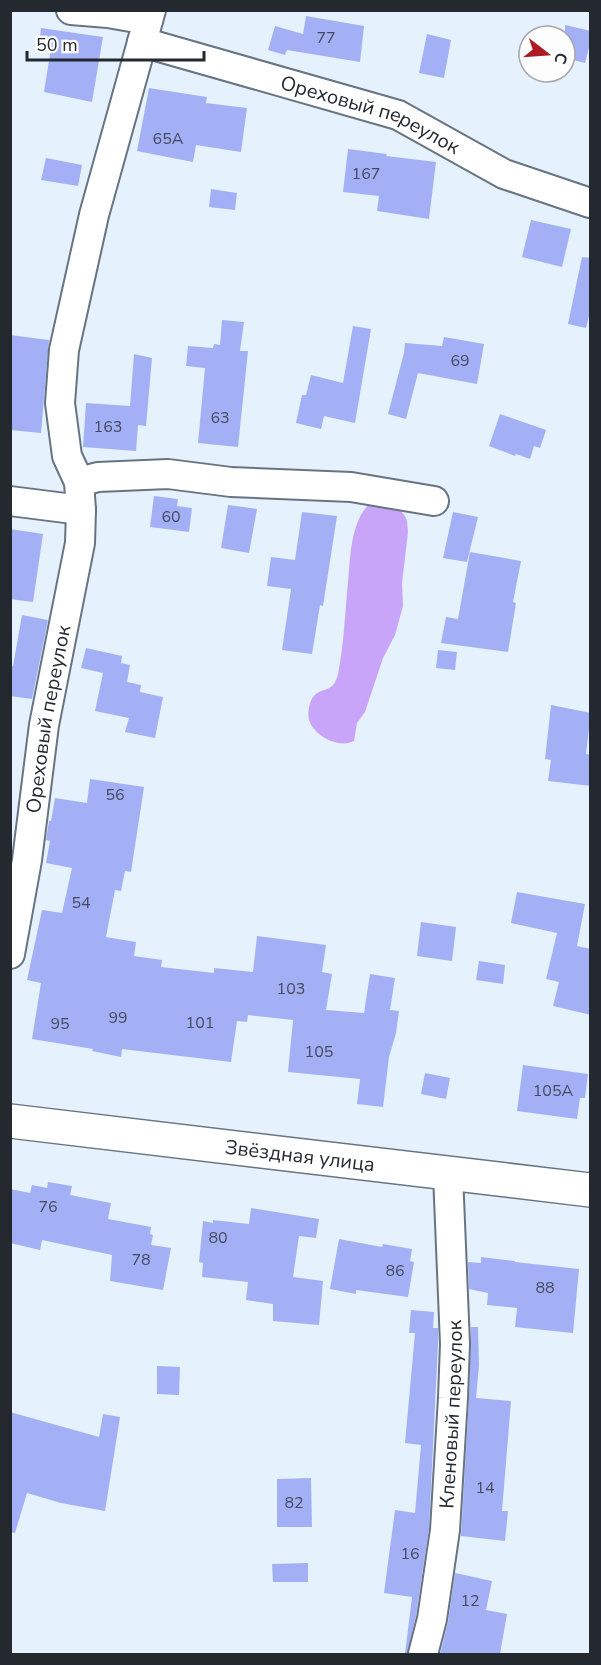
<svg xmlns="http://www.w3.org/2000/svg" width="601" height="1665" font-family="'Nunito Sans',sans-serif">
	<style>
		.forest { fill: #c9a5fa }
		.building { fill: #a4b0f5 }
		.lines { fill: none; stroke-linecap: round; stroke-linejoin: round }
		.street-casing { stroke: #677481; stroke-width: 32 }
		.secondary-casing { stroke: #677481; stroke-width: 36 }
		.street { stroke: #fff; stroke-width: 28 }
		.secondary { stroke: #fff; stroke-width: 33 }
		.labels { text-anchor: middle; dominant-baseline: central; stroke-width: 5; stroke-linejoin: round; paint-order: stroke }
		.number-label { font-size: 16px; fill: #444b60 }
		.street-label { font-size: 20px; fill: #24292f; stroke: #fdfdfd }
	</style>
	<rect width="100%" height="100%" fill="#e5f1fd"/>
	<path class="forest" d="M394,503L405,516L407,521L408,532L402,583L403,606L395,635L383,658L365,712L357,723L354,741C339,749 314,736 309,720C307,710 310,696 319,692C323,690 329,689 332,686C335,684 337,678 338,674C344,644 345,613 348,582C350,561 350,539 359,519C361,513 366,508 369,504Z"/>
	<path class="building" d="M306,16L364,26L360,62L287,50L285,55L268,50L275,26L303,34Z
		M565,25L591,31V40L585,63L565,58Z
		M41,28L103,37L92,102L44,92L51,48L39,46Z
		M427,34L451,40L444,78L419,73Z
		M149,88L207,97L206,103L247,108L241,152L196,145L193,162L137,151Z
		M348,149L387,154L386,156L436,162L429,219L377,211L379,196L343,192Z
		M46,158L82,165L78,186L41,180Z
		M211,189L237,193L235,210L209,207Z
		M531,220L571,229L562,267L522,257Z
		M582,257L591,258V308L586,328L568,324Z
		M222,320L244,322L240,351H248L238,447L198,443L205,368L186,366L188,346L213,348L214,344L220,345Z
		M353,326L371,329L355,423L324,416L321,429L296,423L302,395H306L311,375L343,383Z
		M10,335L49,340L41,433L10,430Z
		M444,337L484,344L477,384L418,373L406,419L388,414L404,353L405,343L442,346Z
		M134,354L152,358L146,426L138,425L136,451L83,447L86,403L130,406Z
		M500,414L546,430L540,448L534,446L530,459L516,454L515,456L489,446Z
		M154,496L178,499L177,506L192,508L189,532L150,527Z
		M228,505L257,509L249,553L221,548Z
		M302,512L337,516L323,606L320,605L312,654L282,650L291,589L267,586L271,557L295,560Z
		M453,512L478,517L467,562L443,558Z
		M10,529L43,534L33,602L10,599Z
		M470,552L521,561L513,602L516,603L508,652L441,643L446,617L458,619Z
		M22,615L48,620L32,699L10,696V666H13Z
		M86,648L122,656L121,663L130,665L127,682L141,685L140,692L163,697L155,738L125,732L129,718L95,711L103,673L81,668Z
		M438,650L457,652L455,670L436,668Z
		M551,705L591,713L586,754L591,755V786L548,781L551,760L545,759Z
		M90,779L144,787L131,872L125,871L121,891L115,890L106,937L136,942L134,956L162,960L161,967L214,973V968L253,972L257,936L326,945L322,972L332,974L326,1010L364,1013L370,974L395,978L390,1010L399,1011L396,1033L389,1057L383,1107L357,1104L360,1079L288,1072L293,1020L248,1015L247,1022L237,1021L231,1062L122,1049L121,1057L92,1051L93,1049L32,1039L41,983L27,980L42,910L62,913L72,868L46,863L50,841L46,840L49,821H51L55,798L87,803Z
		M517,892L585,904L577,946L591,949V1015L553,1006L559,982L546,979L557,933L511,923Z
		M421,922L456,927L452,961L417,956Z
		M479,961L505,965L503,984L476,980Z
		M523,1065L588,1074L585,1098H580L577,1119L517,1111Z
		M425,1073L450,1078L446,1099L421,1094Z
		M48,1182L72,1186L70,1195L111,1203L108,1219L151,1227L150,1234L153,1235L151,1245L171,1248L163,1290L110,1281L112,1255L42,1240L40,1250L10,1243V1189L30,1193L32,1185L47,1188Z
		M251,1208L319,1219L316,1238L299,1236L293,1277L323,1281L319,1325L273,1321V1304L246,1300L248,1282L202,1277L203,1263L199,1262L203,1221L213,1223V1220L249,1224Z
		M339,1239L382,1247L383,1244L412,1249L410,1261L414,1262L408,1297L356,1290V1294L330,1289Z
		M481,1257L515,1261V1262L579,1269L573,1333L515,1327L517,1308L487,1305L488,1293L469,1289L468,1262L481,1263Z
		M411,1310L434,1312L433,1328H438V1344L429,1528L416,1616L407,1654H405L412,1597L384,1593L395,1510L415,1513L421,1445L405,1443L415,1333H409Z
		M471,1327H478L479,1365L476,1398L511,1401L502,1511H508L505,1541L461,1536L469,1399Z
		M157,1366L180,1367L179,1395L157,1394Z
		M10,1412L99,1437L103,1414L120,1417L105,1511L61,1503L27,1493L15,1533L10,1532Z
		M311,1478L312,1527H277V1479Z
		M308,1563V1582H273L272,1564Z
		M455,1573L492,1581L486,1610L507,1614L500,1654H440L448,1622Z"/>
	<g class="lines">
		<g class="street-casing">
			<g id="street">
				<path d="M71,10L108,13L148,20"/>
				<path id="s1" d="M142,42L398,115L504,174L590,203"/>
				<path d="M79,482L98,477L168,474L231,482L351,487L434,501"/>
				<path d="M10,501L81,510"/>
				<path id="s2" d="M10,954L27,860L44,725L80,543L81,510L79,482L67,456L60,403L64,350L94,215L151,10"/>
				<path id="s3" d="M423,1654L432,1619L445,1530L453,1398L455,1344L448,1174"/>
			</g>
		</g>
		<g class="secondary-casing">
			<g id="secondary">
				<path id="s4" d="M10,1121L590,1190"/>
			</g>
		</g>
		<use href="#street" class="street"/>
		<use href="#secondary" class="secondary"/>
	</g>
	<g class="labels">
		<g class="number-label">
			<text x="326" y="38">77</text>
			<text x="168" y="139">65А</text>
			<text x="366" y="174">167</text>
			<text x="460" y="361">69</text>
			<text x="220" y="418">63</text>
			<text x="108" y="427">163</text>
			<text x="171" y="517">60</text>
			<text x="115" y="795">56</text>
			<text x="81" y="903">54</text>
			<text x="291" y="989">103</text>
			<text x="118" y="1018">99</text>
			<text x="200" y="1023">101</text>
			<text x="60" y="1024">95</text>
			<text x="319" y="1052">105</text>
			<text x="553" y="1091">105А</text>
			<text x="48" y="1207">76</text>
			<text x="218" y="1238">80</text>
			<text x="141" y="1260">78</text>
			<text x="395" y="1271">86</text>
			<text x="545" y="1288">88</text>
			<text x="485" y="1488">14</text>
			<text x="294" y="1503">82</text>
			<text x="410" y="1554">16</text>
			<text x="470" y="1601">12</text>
		</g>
		<g class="street-label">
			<text stroke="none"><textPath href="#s1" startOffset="240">Ореховый переулок</textPath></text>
			<text stroke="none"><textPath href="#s2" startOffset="238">Ореховый переулок</textPath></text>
			<text stroke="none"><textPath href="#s4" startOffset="292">Звёздная улица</textPath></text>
			<text stroke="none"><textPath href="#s3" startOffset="242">Кленовый переулок</textPath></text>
		</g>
	</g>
	<rect width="601" height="1665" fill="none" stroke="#24292f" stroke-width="24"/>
	<g transform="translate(547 54) rotate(107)"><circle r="28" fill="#fdfdfd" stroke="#a6a8ab" stroke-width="1.5"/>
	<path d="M0-4.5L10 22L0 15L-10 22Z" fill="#ad1a24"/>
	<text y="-9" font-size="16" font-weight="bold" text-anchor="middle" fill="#24292f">С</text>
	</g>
	<path d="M27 51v9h177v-9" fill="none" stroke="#24292f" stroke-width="3"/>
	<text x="36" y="51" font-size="18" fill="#24292f" stroke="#fdfdfd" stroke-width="4.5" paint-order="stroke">50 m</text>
</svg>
